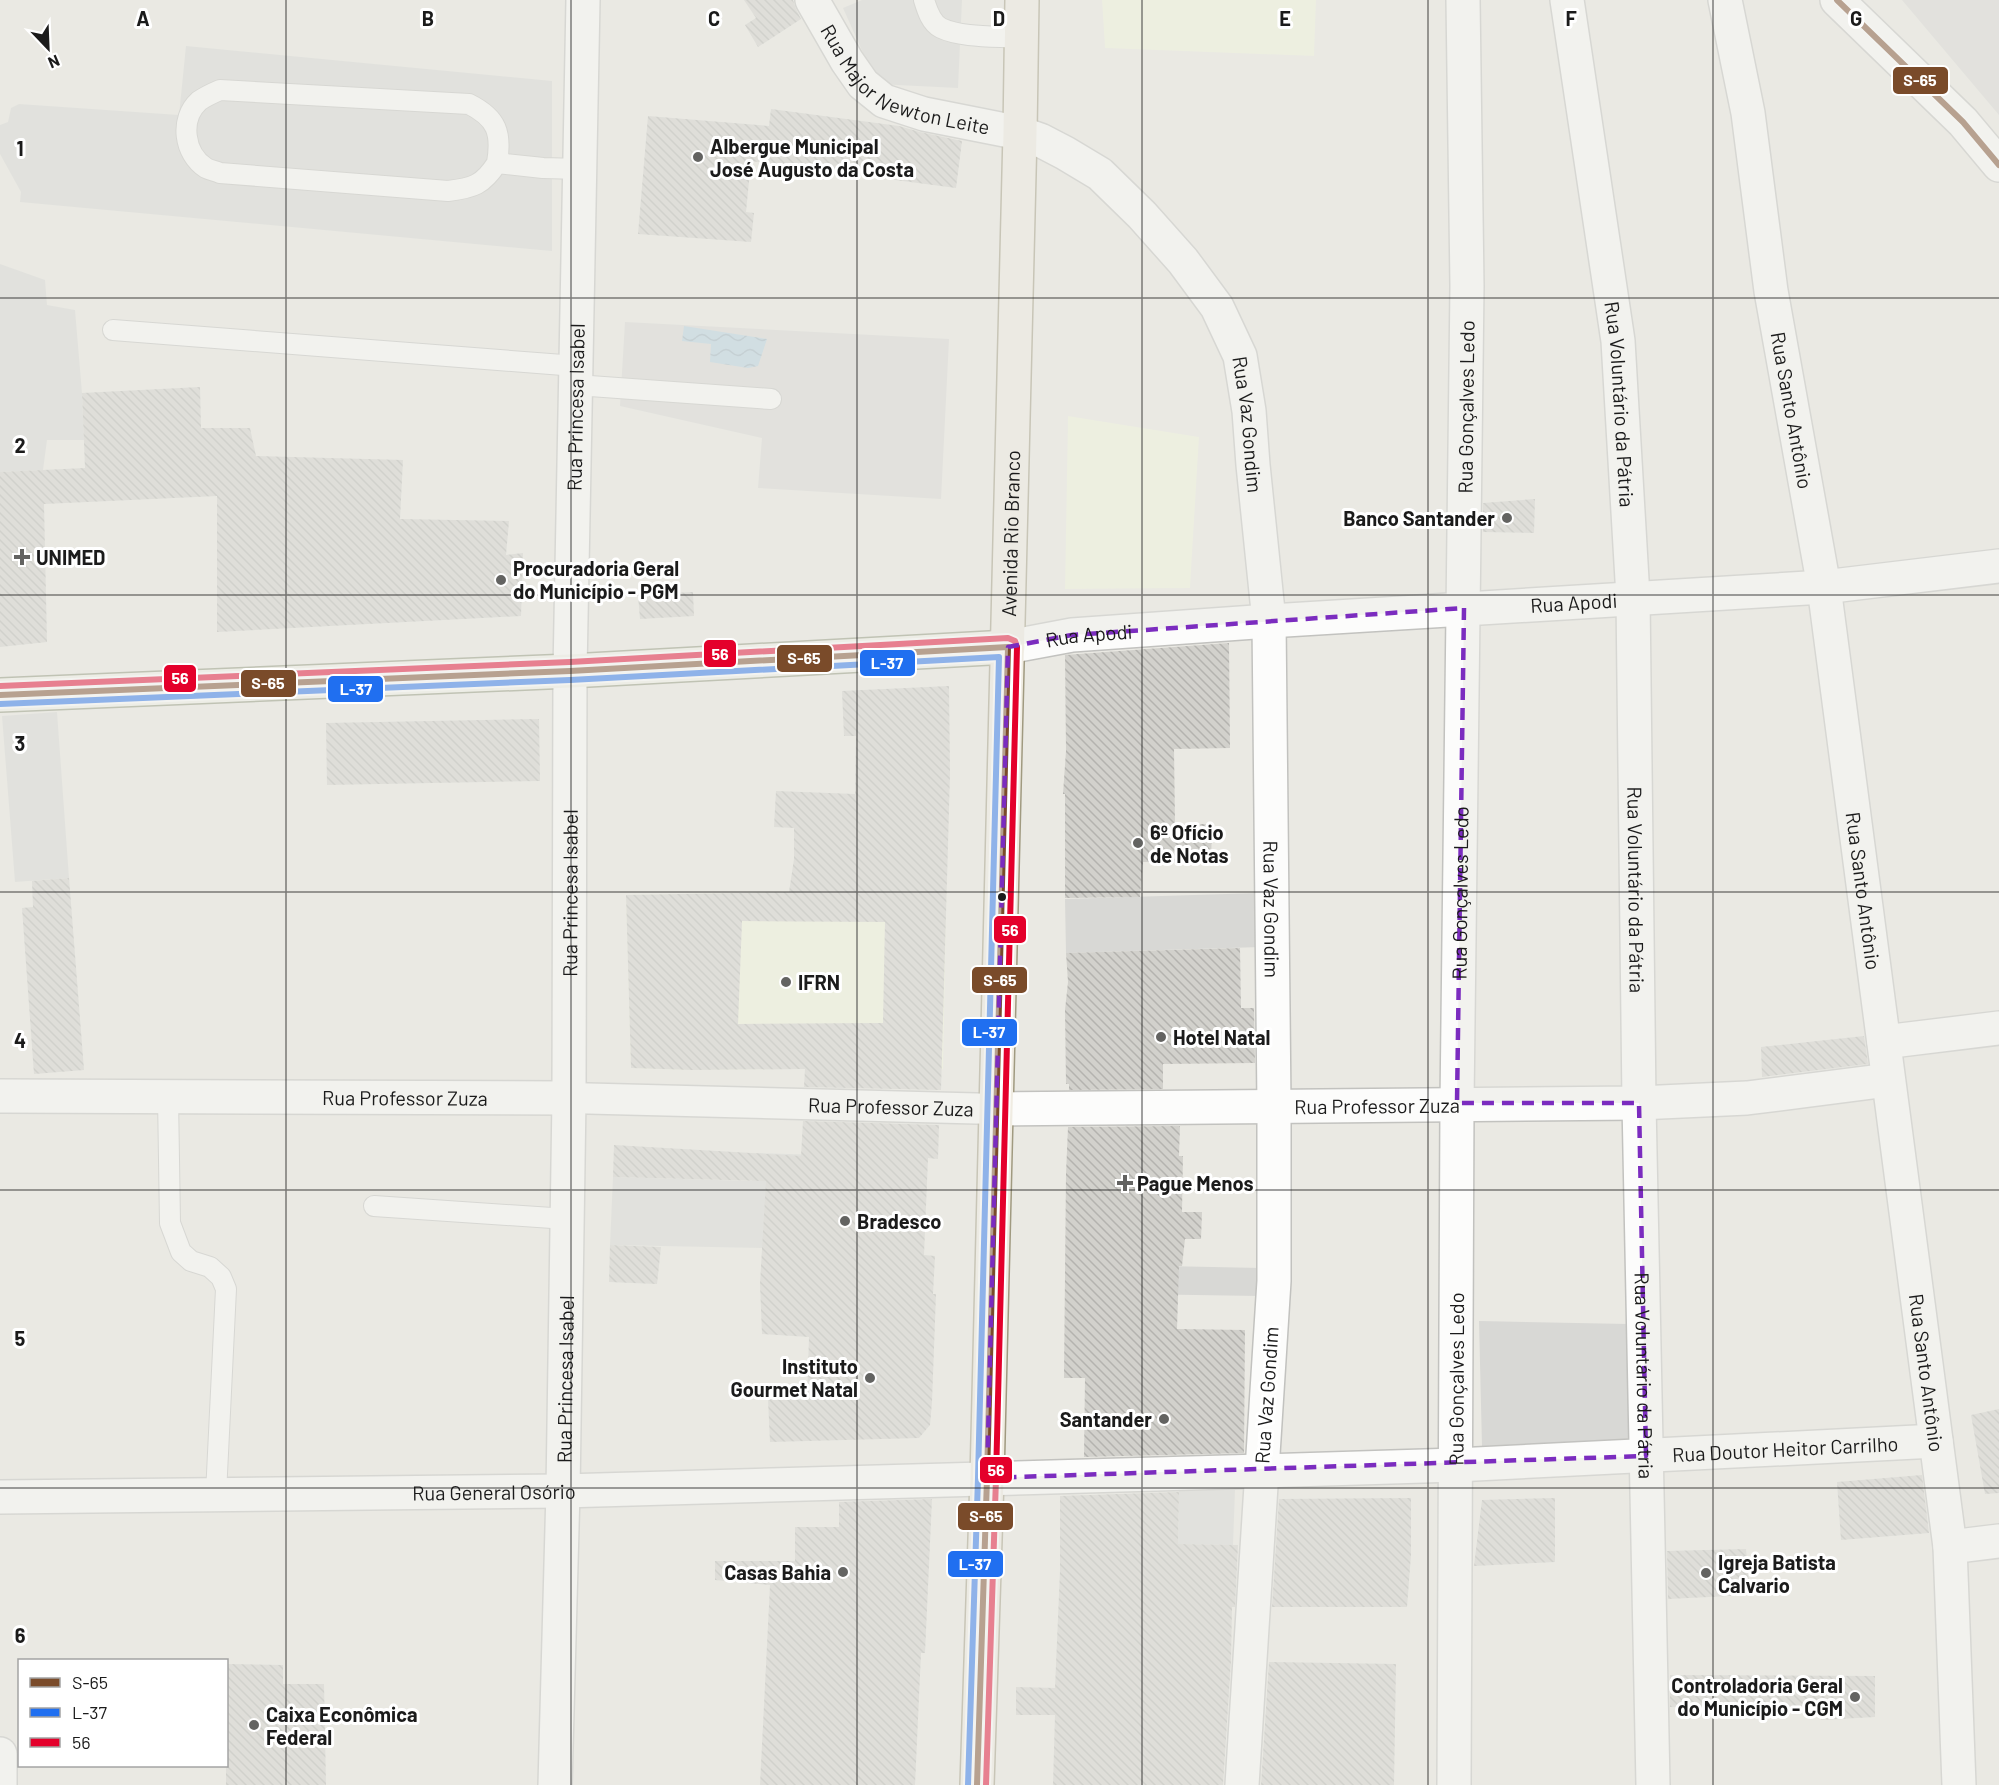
<svg xmlns="http://www.w3.org/2000/svg" width="1999" height="1785" font-family="Barlow,sans-serif">
	<style>
		.residential { fill: #d9d8d5 }
		.education { fill: #f2f5dc }
		.parking { fill: #d8d8d5 }
		.water { fill: url(#water-waves) }
		.building { fill: url(#building-back-hatch); fill-rule: evenodd }
		.lines { fill: none; stroke-linecap: round; stroke-linejoin: round }
		.service-casing { stroke: #c2c2bf; stroke-width: 22 }
		.pedestrian-casing { stroke: #c2c2bf; stroke-width: 33 }
		.minor-casing { stroke: #c2c2bf; stroke-width: 36 }
		.tertiary-casing { stroke: #c2c2bf; stroke-width: 36 }
		.secondary-casing { stroke: #8f947b; stroke-width: 36 }
		.primary-casing { stroke: #a09a80; stroke-width: 36 }
		.service { stroke: #fcfcfb; stroke-width: 20 }
		.pedestrian { stroke: #fcfcfb; stroke-width: 30 }
		.minor { stroke: #fcfcfb; stroke-width: 33 }
		.tertiary { stroke: #fcfcfb; stroke-width: 33 }
		.secondary { stroke: #f1f2e8; stroke-width: 33 }
		.primary { stroke: #f0ece2; stroke-width: 33 }
		.bus-1-casing { stroke: #fff; stroke-width: 10 }
		.bus-2-casing { stroke: #fff; stroke-width: 10 }
		.bus-3-casing { stroke: #fff; stroke-width: 10 }
		.bus-1 { stroke: #7a4b2a; stroke-width: 6 }
		.bus-2 { stroke: #206ff0; stroke-width: 6 }
		.bus-3 { stroke: #e4002b; stroke-width: 6 }
		.marked { fill: none; stroke: #7b2cbf; stroke-width: 4.5; stroke-dasharray: 12 8; stroke-linejoin: round }
		.grid { fill: none; stroke: #1b1b1b; stroke-width: 1.5; stroke-opacity: 0.55 }
		.poi-dot { fill: #636361; stroke: #fff; stroke-width: 2 }
		.bus-dot { fill: #1b1b1b; stroke: #fff; stroke-width: 2 }
		.labels { text-anchor: middle; dominant-baseline: central; stroke-width: 6; stroke-linejoin: round; paint-order: stroke }
		.street-label { font-size: 20px; fill: #1b1b1b; stroke: #fff }
		.poi-label { font-size: 20px; font-weight: bold; fill: #1b1b1b; stroke: #fff; text-anchor: start }
		.grid-label { font-size: 20px; text-anchor: middle; font-weight: bold; fill: #1b1b1b; stroke: #fff; stroke-width: 6; stroke-linejoin: round; paint-order: stroke }
		.line-badge { stroke: #fff; stroke-width: 2 }
		.badge-label { font-size: 16px; text-anchor: middle; font-weight: bold; fill: #fff }
	</style>
	<defs>
		<pattern id="water-waves" width="16" height="10" patternUnits="userSpaceOnUse" patternTransform="scale(1.5)"><rect width="16" height="10" fill="#b4d0e0"/><path d="M0 5q4-4 8 0t8 0" fill="none" stroke="#9ab2c0"/></pattern>
		<pattern id="building-back-hatch" width="6" height="6" patternUnits="userSpaceOnUse" patternTransform="scale(1.5)"><rect width="6" height="6" fill="#d2d1cc"/><path d="M-1 5l2 2M0 0l6 6M5-1l2 2" fill="none" stroke="#b4b3af"/></pattern>
	</defs>
	<rect width="100%" height="100%" fill="#eae9e3"/>
	<path class="residential" d="M1902,0H1999V115Z
		M625,322L949,339L941,499L758,488L762,438L620,406Z"/>
	<path class="education" d="M1102,0H1316L1314,56L1105,48Z
		M1068,416L1199,437L1190,588L1065,589Z
		M794,859L947,861L943,1069L882,1068L692,1070L631,1068L626,895L793,892Z"/>
	<path class="parking" d="M862,0H962L958,88L877,84L843,8Z
		M186,46L552,81V251L20,202L21,192L0,154V125L8,122L11,108L19,104L179,115Z
		M0,264L45,280L47,305L75,310L82,393L84,440H47L43,470L0,472Z
		M57,712L69,878L15,882L2,716Z
		M1259,893L1261,947L1066,953L1065,899Z
		M756,1153L926,1158L762,1248L610,1245L613,1177L752,1181Z
		M1066,1264L1261,1268L1260,1296L1066,1293Z
		M1479,1321L1628,1324V1441L1482,1446Z
		M1179,1489L1235,1490L1233,1545L1178,1544Z"/>
	<path class="water" d="M684,326L767,339L758,366L748,368L710,362L711,344L682,341Z"/>
	<path class="building" d="M744,0H793L796,9L801,19L758,47L745,25L756,18Z
		M771,109L899,126L920,132L962,141L956,188L751,161L746,212L754,213L751,242L638,234L648,116L769,126Z
		M200,387L201,428H250L256,456L403,460L400,519L509,521L506,555L523,553L521,616L217,632V496L44,504L47,642L0,647V472L85,468L82,393Z
		M1535,499L1534,533L1483,532V503Z
		M693,592L694,616L640,619L638,595Z
		M1229,643L1230,748L1174,749L1175,824H1212L1211,863L1143,862L1140,897L1065,898V794H1063L1066,751L1065,655Z
		M949,686L950,774L941,1090L804,1087L805,1069L692,1070L631,1068L626,895L789,892L794,859V828L774,827L776,791L855,794L856,736H844L842,691ZM742,921L885,922L883,1023L738,1024Z
		M539,719L540,781L327,785L326,723Z
		M69,878L84,1070L34,1074L22,908L33,907L32,881Z
		M1240,948L1241,1008H1254L1255,1063L1163,1064V1089L1069,1090V1084H1066L1065,1010L1068,982L1066,953Z
		M1864,1036L1868,1064L1762,1077L1761,1047Z
		M803,1121L939,1125L938,1159L928,1158L924,1255L935,1256L933,1294H936L932,1402L930,1425L919,1438L770,1442L768,1399L807,1400L809,1337L762,1334L760,1284L766,1181L613,1177L614,1145L801,1156Z
		M1180,1126L1179,1156H1183L1182,1212H1202L1201,1239H1185L1182,1266H1179L1177,1329L1245,1330L1244,1453L1084,1457L1085,1378H1064L1066,1174L1068,1127Z
		M610,1245L661,1247L657,1284L609,1282Z
		M1999,1409V1493L1985,1494L1971,1415Z
		M1922,1475L1929,1533L1841,1540L1837,1482Z
		M1179,1492L1178,1544L1238,1545L1235,1607H1232L1231,1661L1223,1785H1053L1055,1715H1016V1687L1055,1688L1060,1571V1496Z
		M1411,1498V1555L1407,1607H1272L1279,1499Z
		M1555,1498V1562L1474,1566L1482,1500Z
		M932,1499L925,1653H921L915,1785H760L770,1585L715,1580V1561H795V1527H839V1502Z
		M1746,1549L1750,1595L1668,1599L1667,1551Z
		M1269,1662L1396,1664L1394,1785H1261Z
		M226,1664L283,1665V1684H324L326,1785H226Z
		M1670,1675L1875,1676V1717L1821,1720L1820,1710L1734,1707L1735,1716H1704L1697,1708L1670,1707Z"/>
	<g class="lines">
		<g class="service-casing">
			<path id="service" d="M924,0C927,10 931,23 941,28C962,38 998,36 1021,38
				M497,163C502,133 497,118 469,104L220,90C213,93 206,96 199,101C179,119 184,154 206,168C210,170 215,171 220,173L448,191C473,188 483,185 497,163L543,168L580,169
				M113,330L576,366
				M576,385L771,399
				M168,1096L170,1223L181,1252L191,1261L210,1267L221,1277L226,1289L216,1494
				M374,1206L567,1219"/>
		</g>
		<g class="pedestrian-casing">
			<g id="pedestrian">
				<path id="s1" d="M569,1098L996,1109"/>
			</g>
		</g>
		<g class="minor-casing">
			<g id="minor">
				<path id="s2" d="M812,0L847,61L863,84L884,101L924,114L1020,133L1040,140L1065,153L1100,174L1142,215L1183,261L1217,307L1240,356L1249,411L1253,465L1269,621L1274,1106V1281L1242,1785"/>
				<path id="s3" d="M1567,0L1618,341L1633,597L1639,1103L1653,1785"/>
				<path id="s4" d="M1725,0L1748,113L1771,291L1824,587L1950,1547L1959,1785"/>
				<path d="M1884,1042L1999,1028"/>
				<path id="s5" d="M0,1096L569,1098"/>
				<path id="s6" d="M996,1109L1639,1103L1747,1098L1888,1080"/>
				<path id="s7" d="M0,1497L563,1491L1261,1471L1456,1465L1936,1441"/>
				<path d="M1950,1547L1999,1541"/>
			</g>
		</g>
		<g class="tertiary-casing">
			<g id="tertiary">
				<path d="M1837,0L1963,122L1999,165"/>
				<path id="s8" d="M1008,647L1072,635L1269,621L1824,587L1999,566"/>
				<path d="M0,1754V1785"/>
				<path id="s9" d="M555,1785L563,1491L569,1098L570,671L583,0"/>
				<path id="s10" d="M1454,1785L1457,1103L1467,286L1463,0"/>
			</g>
		</g>
		<g class="secondary-casing">
			<path id="secondary" d="M0,695L570,671L1008,647"/>
		</g>
		<g class="primary-casing">
			<g id="primary">
				<path id="s11" d="M977,1785L987,1478L1020,133L1022,0"/>
			</g>
		</g>
		<use href="#service" class="service"/>
		<use href="#pedestrian" class="pedestrian"/>
		<use href="#minor" class="minor"/>
		<use href="#tertiary" class="tertiary"/>
		<use href="#secondary" class="secondary"/>
		<use href="#primary" class="primary"/>
		<g class="bus-1-casing">
			<path id="bus-1" d="M1837,0L1963,122L1999,165
				M0,695L570,671L1008,647L987,1478L977,1785"/>
		</g>
		<g class="bus-2-casing">
			<path id="bus-2" d="M0,704L570,680L999,657L978,1478L968,1785"/>
		</g>
		<g class="bus-3-casing">
			<path id="bus-3" d="M0,686L570,662L1008,638L1015,641L1017,647L996,1478L986,1785"/>
		</g>
		<use href="#bus-1" class="bus-1"/>
		<use href="#bus-2" class="bus-2"/>
		<use href="#bus-3" class="bus-3"/>
	</g>
	<path d="M0 0H1999V1785H0ZM1464,608L1457,1103H1639L1646,1456L987,1478L1008,647L1072,635Z" fill="#eae9e3" fill-opacity=".55" fill-rule="evenodd"/>
	<path class="marked" d="M1464,608L1457,1103H1639L1646,1456L987,1478L1008,647L1072,635Z"/>
	<path class="grid" d="M286,0V1785M571,0V1785M857,0V1785M1142,0V1785M1428,0V1785M1713,0V1785M0,298H1999M0,595H1999M0,892H1999M0,1190H1999M0,1488H1999"/>
	<g class="poi-dot">
		<circle cx="698" cy="157" r="6"/>
		<circle cx="1507" cy="518" r="6"/>
		<path d="M19 548h6v6h6v6h-6v6h-6v-6h-6v-6h6z"/>
		<circle cx="501" cy="580" r="6"/>
		<circle cx="1138" cy="843" r="6"/>
		<circle cx="786" cy="982" r="6"/>
		<circle cx="1161" cy="1037" r="6"/>
		<path d="M1122 1174h6v6h6v6h-6v6h-6v-6h-6v-6h6z"/>
		<circle cx="845" cy="1221" r="6"/>
		<circle cx="870" cy="1378" r="6"/>
		<circle cx="1164" cy="1419" r="6"/>
		<circle cx="843" cy="1572" r="6"/>
		<circle cx="1706" cy="1573" r="6"/>
		<circle cx="1855" cy="1697" r="6"/>
		<circle cx="254" cy="1725" r="6"/>
	</g>
	<circle class="bus-dot" cx="1002" cy="897" r="5"/>
	<g class="labels">
		<g class="street-label">
			<text stroke="none"><textPath href="#s2" startOffset="132">Rua Major Newton Leite</textPath></text>
			<text stroke="none"><textPath href="#s3" startOffset="408">Rua Voluntário da Pátria</textPath></text>
			<text stroke="none"><textPath href="#s9" startOffset="1378">Rua Princesa Isabel</textPath></text>
			<text stroke="none"><textPath href="#s10" startOffset="1378">Rua Gonçalves Ledo</textPath></text>
			<text stroke="none"><textPath href="#s4" startOffset="416">Rua Santo Antônio</textPath></text>
			<text stroke="none"><textPath href="#s2" startOffset="656">Rua Vaz Gondim</textPath></text>
			<text stroke="none"><textPath href="#s11" startOffset="1252">Avenida Rio Branco</textPath></text>
			<text stroke="none"><textPath href="#s8" startOffset="568">Rua Apodi</textPath></text>
			<text stroke="none"><textPath href="#s8" startOffset="82">Rua Apodi</textPath></text>
			<text stroke="none"><textPath href="#s3" startOffset="894">Rua Voluntário da Pátria</textPath></text>
			<text stroke="none"><textPath href="#s4" startOffset="902">Rua Santo Antônio</textPath></text>
			<text stroke="none"><textPath href="#s10" startOffset="892">Rua Gonçalves Ledo</textPath></text>
			<text stroke="none"><textPath href="#s9" startOffset="892">Rua Princesa Isabel</textPath></text>
			<text stroke="none"><textPath href="#s2" startOffset="1142">Rua Vaz Gondim</textPath></text>
			<text stroke="none"><textPath href="#s5" startOffset="405">Rua Professor Zuza</textPath></text>
			<text stroke="none"><textPath href="#s6" startOffset="381">Rua Professor Zuza</textPath></text>
			<text stroke="none"><textPath href="#s1" startOffset="322">Rua Professor Zuza</textPath></text>
			<text stroke="none"><textPath href="#s4" startOffset="1388">Rua Santo Antônio</textPath></text>
			<text stroke="none"><textPath href="#s3" startOffset="1380">Rua Voluntário da Pátria</textPath></text>
			<text stroke="none"><textPath href="#s9" startOffset="406">Rua Princesa Isabel</textPath></text>
			<text stroke="none"><textPath href="#s10" startOffset="406">Rua Gonçalves Ledo</textPath></text>
			<text transform="translate(1266 1395) rotate(-86)">Rua Vaz Gondim</text>
			<text stroke="none"><textPath href="#s7" startOffset="1786">Rua Doutor Heitor Carrilho</textPath></text>
			<text stroke="none"><textPath href="#s7" startOffset="494">Rua General Osório</textPath></text>
		</g>
		<g class="poi-label">
			<text x="710" y="146">Albergue Municipal<tspan x="710" dy="23">José Augusto da Costa</tspan></text>
			<text x="1495" y="518" text-anchor="end">Banco Santander</text>
			<text x="36" y="557">UNIMED</text>
			<text x="513" y="568">Procuradoria Geral<tspan x="513" dy="23">do Município - PGM</tspan></text>
			<text x="1150" y="832">6º Ofício<tspan x="1150" dy="23">de Notas</tspan></text>
			<text x="798" y="982">IFRN</text>
			<text x="1173" y="1037">Hotel Natal</text>
			<text x="1137" y="1183">Pague Menos</text>
			<text x="857" y="1221">Bradesco</text>
			<text x="858" y="1366" text-anchor="end">Instituto<tspan x="858" dy="23">Gourmet Natal</tspan></text>
			<text x="1152" y="1419" text-anchor="end">Santander</text>
			<text x="1718" y="1562">Igreja Batista<tspan x="1718" dy="23">Calvario</tspan></text>
			<text x="831" y="1572" text-anchor="end">Casas Bahia</text>
			<text x="1843" y="1685" text-anchor="end">Controladoria Geral<tspan x="1843" dy="23">do Município - CGM</tspan></text>
			<text x="266" y="1714">Caixa Econômica<tspan x="266" dy="23">Federal</tspan></text>
		</g>
	</g>
	<g class="grid-label">
		<text x="143" y="26">A</text>
		<text x="428" y="26">B</text>
		<text x="714" y="26">C</text>
		<text x="999" y="26">D</text>
		<text x="1285" y="26">E</text>
		<text x="1571" y="26">F</text>
		<text x="1856" y="26">G</text>
		<text x="20" y="156">1</text>
		<text x="20" y="453">2</text>
		<text x="20" y="751">3</text>
		<text x="20" y="1048">4</text>
		<text x="20" y="1346">5</text>
		<text x="20" y="1643">6</text>
	</g>
	<g class="line-badge">
		<rect x="1892" y="66" width="57" height="29" rx="6" fill="#7a4b2a"/>
		<rect x="703" y="639" width="34" height="29" rx="6" fill="#e4002b"/>
		<rect x="776" y="644" width="57" height="29" rx="6" fill="#7a4b2a"/>
		<rect x="859" y="649" width="57" height="28" rx="6" fill="#206ff0"/>
		<rect x="163" y="664" width="34" height="29" rx="6" fill="#e4002b"/>
		<rect x="240" y="669" width="57" height="29" rx="6" fill="#7a4b2a"/>
		<rect x="327" y="675" width="57" height="28" rx="6" fill="#206ff0"/>
		<rect x="993" y="915" width="34" height="29" rx="6" fill="#e4002b"/>
		<rect x="971" y="966" width="57" height="28" rx="6" fill="#7a4b2a"/>
		<rect x="961" y="1018" width="57" height="29" rx="6" fill="#206ff0"/>
		<rect x="979" y="1456" width="34" height="28" rx="6" fill="#e4002b"/>
		<rect x="957" y="1502" width="57" height="29" rx="6" fill="#7a4b2a"/>
		<rect x="947" y="1550" width="57" height="28" rx="6" fill="#206ff0"/>
	</g>
	<g class="badge-label">
		<text x="1920" y="86">S-65</text>
		<text x="720" y="660">56</text>
		<text x="804" y="664">S-65</text>
		<text x="887" y="669">L-37</text>
		<text x="180" y="684">56</text>
		<text x="268" y="689">S-65</text>
		<text x="356" y="695">L-37</text>
		<text x="1010" y="936">56</text>
		<text x="1000" y="986">S-65</text>
		<text x="989" y="1038">L-37</text>
		<text x="996" y="1476">56</text>
		<text x="986" y="1522">S-65</text>
		<text x="975" y="1570">L-37</text>
	</g>
	<rect x="18" y="1659" width="210" height="108" fill="#ffffff" stroke="#a4a4a4" stroke-width="1.5"/>
	<rect x="30" y="1678" width="30" height="9" fill="#7a4b2a" stroke="#a4a4a4" stroke-width="1.5"/>
	<text x="72" y="1689" font-size="18" fill="#1b1b1b">S-65</text>
	<rect x="30" y="1708" width="30" height="9" fill="#206ff0" stroke="#a4a4a4" stroke-width="1.5"/>
	<text x="72" y="1719" font-size="18" fill="#1b1b1b">L-37</text>
	<rect x="30" y="1738" width="30" height="9" fill="#e4002b" stroke="#a4a4a4" stroke-width="1.5"/>
	<text x="72" y="1749" font-size="18" fill="#1b1b1b">56</text>
	<g transform="translate(48 48) rotate(157)" stroke="#ffffff" stroke-width="4.5" paint-order="stroke">
	<path d="M0-4.5L10 22L0 15L-10 22Z" fill="#1b1b1b"/>
	<text y="-9" font-size="16" font-weight="bold" text-anchor="middle" fill="#1b1b1b">N</text>
	</g>
</svg>
